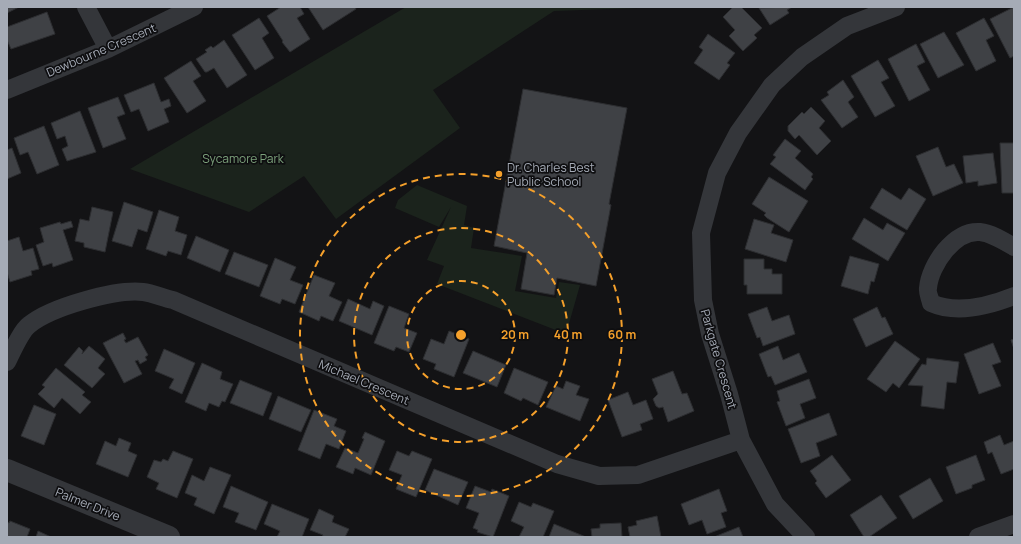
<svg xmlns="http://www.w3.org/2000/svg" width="1021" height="544" font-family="Manrope,sans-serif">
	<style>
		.green { fill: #1b231c }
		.building { fill: #3f4145; stroke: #2d2e31 }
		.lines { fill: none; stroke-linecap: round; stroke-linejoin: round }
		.minor { stroke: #34363a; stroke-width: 18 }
		.tertiary { stroke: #34363a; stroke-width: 22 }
		.ring { fill: none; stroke: #f5a02b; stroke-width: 2; stroke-dasharray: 7 5 }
		.poi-dot { fill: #f5a02b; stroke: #0e0e10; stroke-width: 1.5 }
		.labels { text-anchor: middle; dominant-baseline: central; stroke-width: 3.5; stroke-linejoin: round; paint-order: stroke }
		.street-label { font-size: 12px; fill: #a5abb6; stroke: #0e0e10 }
		.park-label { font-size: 12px; fill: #7ca17b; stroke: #0e0e10 }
		.poi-label { font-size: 12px; fill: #a5abb6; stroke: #0e0e10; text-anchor: start }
		.centre { fill: #f5a02b; stroke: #0e0e10; stroke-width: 2 }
		.ring-label { font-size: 12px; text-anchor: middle; font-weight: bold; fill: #f5a02b; stroke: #0e0e10; stroke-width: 3.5; stroke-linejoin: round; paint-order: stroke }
	</style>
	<rect width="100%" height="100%" fill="#131315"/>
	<path class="green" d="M406,7H665L554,11L433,90L460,128L336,219L304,176L249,212L130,169Z
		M417,185L467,206L464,225L474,228L471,248L522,256L515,291L556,298L559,282L580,285L566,334L437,284L444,266L427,260L451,207L439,227L395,208L398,200Z"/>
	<path class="building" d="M7,7H19L7,13Z
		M281,7H300L304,14L297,18L310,39L290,52L282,42L283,41L267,16Z
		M308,7H355L356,9L323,30Z
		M733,7H741L762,28L754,35L757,38L743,51L729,36L735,30L723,17Z
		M792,7L787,10L789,13L770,25L759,8Z
		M1014,7V56L1010,58L990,19Z
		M47,12L55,34L11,49L7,40V27Z
		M259,18L269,33L262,38L274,58L255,70L232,35Z
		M984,18L994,36L986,40L996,61L976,71L956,33Z
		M944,32L964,65L938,78L920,44Z
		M708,34L735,53L727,63L730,65L719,80L694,63L703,50L699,47Z
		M224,40L247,75L227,88L214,68L207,72H205L196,59L207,52L205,50L211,46L213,48Z
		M916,44L925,62L917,66L930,90L909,101L888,59Z
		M878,60L889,78L881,82L895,106L875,117L851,76Z
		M191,61L201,76L193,81L206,101L187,113L164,78Z
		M843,80L854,97L848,102L858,117L842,128L821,100L829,95L827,92Z
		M154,83L161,102L169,99L171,106L164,109L169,122L148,131L139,109L131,112L124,95Z
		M523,89L627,108L609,204L611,205L596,286L557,278L554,295L521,289L527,253L494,246Z
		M118,97L125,114L117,117L126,139L103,148L88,108Z
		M811,107L825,121L819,128L831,141L817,155L799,135L795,139L788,131V126L802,112L804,114Z
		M80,111L96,152L67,161L62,149L68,146L65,136L57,139L51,123Z
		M44,126L59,165L37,174L28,152L20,155L14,138Z
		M785,139L801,151L795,158L813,174L811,177L813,179L805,190L770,164L776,157L773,155Z
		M1000,143H1014V193H1002Z
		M938,147L946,167L954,164L963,183L933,196L916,156Z
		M12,148L21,173L7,179V150Z
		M993,153L997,183L978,186V181L966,183L963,156Z
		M769,177L808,201L789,232L767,218L764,215L766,213L752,204Z
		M882,188L901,200L909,188L926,199L907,230L870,208Z
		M124,202L153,212L147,232L138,229L132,247L112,241Z
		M92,207L113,212L105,252L84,247V243L75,241L80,219L89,221Z
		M159,210L179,217L175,231L187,235L181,255L168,251L166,256L146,249Z
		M864,218L883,230L887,223L905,233L888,261L852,239Z
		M754,219L774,225L771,233L793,240L786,262L745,249Z
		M71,221L73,227L63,230L73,260L53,267L52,263L43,266L36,245L44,242L40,228L60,222L61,224Z
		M196,236L229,250L220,272L187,258Z
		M19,237L23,251L33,248L39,269L31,271L32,275L10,282L7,272V241Z
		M234,252L268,265L259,287L225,274Z
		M850,256L879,264L874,282L871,281L868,294L841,286Z
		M275,258L296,267L290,280L303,285L295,304L282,299L280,304L260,296Z
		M744,259H764V269H772V274H782V294H747V285H744Z
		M314,275L335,283L329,296L342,302L333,321L321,316L319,321L299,312Z
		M348,299L370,309L373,301L384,306L372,335L339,321Z
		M389,306L409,314L404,328L417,333L409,352L396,347L394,351L374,343Z
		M767,307L772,321L789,315L795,334L763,346L760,337L757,338L748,314Z
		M877,307L882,318L885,317L893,334L866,347L853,319Z
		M449,331L469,339L454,377L434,369L436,364L423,359L431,339L444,344Z
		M123,333L126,339L124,340L126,343L138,337L148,355L145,357L147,360L140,364L138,360L135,361L142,374L124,383L103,343Z
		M1014,339V349L1011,340Z
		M895,341L920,359L899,388L893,383L886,392L867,379Z
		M993,343L1001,362L992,365L1001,386L979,394L964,354Z
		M89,346L105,359L98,368L105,374L92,388L64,365L79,347L83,351L82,354Z
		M778,346L783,360L799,353L807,372L775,385L771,376L768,377L759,354Z
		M164,349L195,363L182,394L169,388L174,379L155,371Z
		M473,351L506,365L497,387L463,373Z
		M927,358L959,362L956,383L947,382L944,409L921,406L923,386L908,385L922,364L926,365Z
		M202,363L222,372L220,379L233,384L225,402L222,401L219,407L209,403L206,411L185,402Z
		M56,368L85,392L82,395L91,402L80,414L62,398L54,408L38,394L45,387L42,385Z
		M514,368L548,382L538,405L523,398L521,401L504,393Z
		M673,371L682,394L687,393L694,411L668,422L663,407L659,408L656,406L653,399L658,394L652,379Z
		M809,379L816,398L800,404L805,418L786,426L777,402L780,401L777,391Z
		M240,380L272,393L263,416L230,403Z
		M566,381L580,386L576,395L589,399L580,421L546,407L556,386L563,389Z
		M628,392L633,405L646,400L653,419L640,424L642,430L622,437L608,400Z
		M278,396L311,410L301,432L269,419Z
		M34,405L56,414L44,445L21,436Z
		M314,410L337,419L334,426L346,431L339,449L326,444L320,459L298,450Z
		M829,413L837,435L816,443L820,456L801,463L788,429Z
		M365,432L385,441L371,475L355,468L353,474L336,467L345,448L358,453L364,439L362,438Z
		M1000,435L1004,445L1014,441V469L1001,474L992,452L988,454L984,442Z
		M119,438L131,443L128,451L137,455L128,477L96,464L105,441L116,446Z
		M173,451L193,459L177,498L156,489L159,483L147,477L154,460L161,462L163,459L168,461Z
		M397,451L409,456L412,451L432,459L416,497L396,489L402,475L389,470Z
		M832,455L851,480L826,498L815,483L817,481L810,471Z
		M976,455L985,480L972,485V488L956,494L946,467Z
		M210,467L231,475L214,514L194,505L197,498L185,493L192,475L204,481Z
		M434,469L468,482L458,505L425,490Z
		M930,478L943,501L913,519L899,496Z
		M231,486L268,502L256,530L235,522L239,513L223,507Z
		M475,486L491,492L492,489L509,496L493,537L477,532L478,530L473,528L479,513L466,508Z
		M719,489L727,511L721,513L726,527L707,534L702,520L689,525L681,504Z
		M881,495L897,518L869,537H864L850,515Z
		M519,502L531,507L533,503L554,511L543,537H519L524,527L511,521Z
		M272,504L309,519L302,537H277L280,531L264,524Z
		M319,509L334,516L332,522L349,529L345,537H322L323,535L310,530Z
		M657,516L661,537H630L628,527L637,525L636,521Z
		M10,521L30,529L27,537H7V522L9,523Z
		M621,523L622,537H592L591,529L600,528V524Z
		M554,524L586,537H549Z
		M739,527L743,537H714Z
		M38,531L51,537H36Z"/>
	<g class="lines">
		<path class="minor" d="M86,7L108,49
			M7,90L108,49L194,7
			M1014,247C1004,241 991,233 980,232C954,230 930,265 928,288C927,292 930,298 931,303C956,314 989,306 1014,296
			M7,362C12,352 21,331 29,325C51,307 115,289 143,292C153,293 163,298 173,300L557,464L599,476L638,475L741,440
			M806,537L775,504L741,440L729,394L710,334L703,300L701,233L717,173L738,133L772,85L802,57L847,26L896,7
			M978,537L1014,524"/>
		<path class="tertiary" d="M7,470L169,537"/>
	</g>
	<g class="ring">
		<circle cx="461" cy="335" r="54"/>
		<circle cx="461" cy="335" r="107"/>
		<circle cx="461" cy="335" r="161"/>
	</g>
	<circle class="poi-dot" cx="499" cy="174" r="4"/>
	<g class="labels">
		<g class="street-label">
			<text transform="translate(101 50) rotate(-23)">Dewbourne Crescent</text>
			<text transform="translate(719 359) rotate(74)">Parkgate Crescent</text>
			<text transform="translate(364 382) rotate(23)">Michael Crescent</text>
			<text transform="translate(88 504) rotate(22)">Palmer Drive</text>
		</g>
		<g class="park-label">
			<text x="243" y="158">Sycamore Park</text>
		</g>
		<g class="poi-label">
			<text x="507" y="167">Dr. Charles Best<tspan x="507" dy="14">Public School</tspan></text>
		</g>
	</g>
	<circle cx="461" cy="335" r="6" class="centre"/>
	<g class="ring-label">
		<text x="515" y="339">20 m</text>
		<text x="568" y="339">40 m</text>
		<text x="622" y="339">60 m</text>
	</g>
	<rect width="1021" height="544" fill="none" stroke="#a5abb6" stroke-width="16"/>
</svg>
